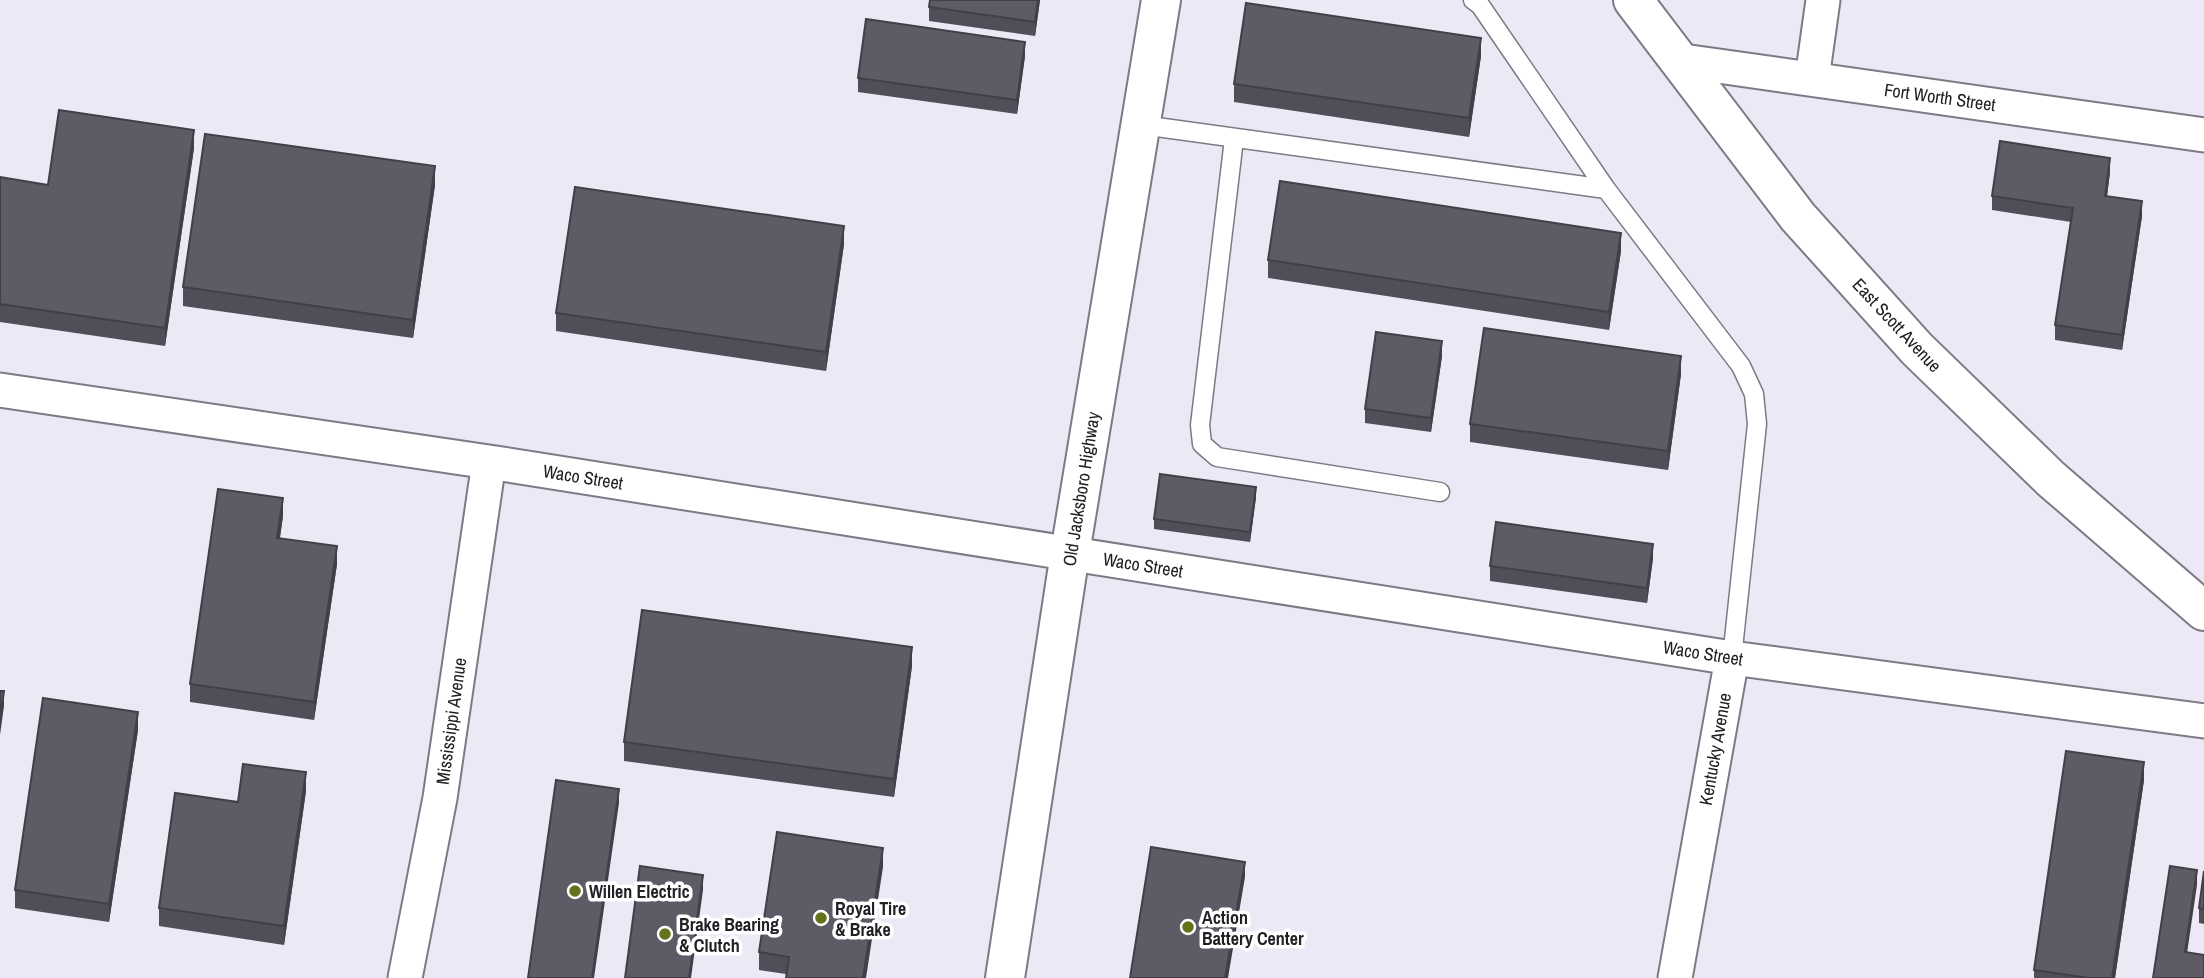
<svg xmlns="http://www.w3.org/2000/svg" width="2204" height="978" font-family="'Archivo Narrow',sans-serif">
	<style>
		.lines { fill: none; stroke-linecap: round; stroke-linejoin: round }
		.lane-casing { stroke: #7b7a85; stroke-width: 21 }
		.street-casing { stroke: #7b7a85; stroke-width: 37 }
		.secondary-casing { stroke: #7b7a85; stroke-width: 42 }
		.lane { stroke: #fff; stroke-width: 18 }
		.street { stroke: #fff; stroke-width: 33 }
		.secondary { stroke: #fff; stroke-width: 38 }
		.wall { fill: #504e58 }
		.shaded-wall { fill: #414047 }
		.building { fill: #5d5b66; stroke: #414047; stroke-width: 2 }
		.poi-dot { fill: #66711b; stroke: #fff; stroke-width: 2.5 }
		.labels { text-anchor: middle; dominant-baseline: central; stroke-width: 7; stroke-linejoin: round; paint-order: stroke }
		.street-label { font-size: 18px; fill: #212025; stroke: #fff }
		.poi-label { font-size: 18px; font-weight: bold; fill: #212025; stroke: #fff; text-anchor: start }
	</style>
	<rect width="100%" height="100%" fill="#eae9f5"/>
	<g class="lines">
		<g class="lane-casing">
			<path id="lane" d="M1473,0L1480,5L1606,189
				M1142,125L1606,189L1741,366L1754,394L1757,424L1732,658
				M1234,139L1200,425L1202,444L1217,457L1440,492"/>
		</g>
		<g class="street-casing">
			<path id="street" d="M1676,60L2204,135
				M1812,79L1823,0
				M0,390L489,462L1732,658L2204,721
				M405,978L440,798L489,462
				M1675,978L1732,658"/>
		</g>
		<g class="secondary-casing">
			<path id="secondary" d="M1633,0L1798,217L1917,349L2051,479L2204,611
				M1005,978L1070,553L1161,0"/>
		</g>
		<use href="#lane" class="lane"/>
		<use href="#street" class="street"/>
		<use href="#secondary" class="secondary"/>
	</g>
	<path class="wall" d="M1040,0L1035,36L929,21V7Z
		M1025,56L1017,114L858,92V78Z
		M1481,56L1469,137L1234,102V84Z
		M194,148L165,346L0,322V177L48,185Z
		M2110,172L2107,197L2142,216L2122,350L2055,340V325L2071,222L1992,210V196Z
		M435,185L413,338L183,306V287Z
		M844,244L826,371L556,331V313Z
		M1621,251L1609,330L1268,278V260Z
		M1442,356L1431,432L1365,423V409Z
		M1681,374L1668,470L1470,442V424Z
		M1256,497L1250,542L1154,529V519Z
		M283,516L280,538L337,564L314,720L190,702V684Z
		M1653,558L1647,603L1490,581V566Z
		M912,666L894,797L624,761V742Z
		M138,730L109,922L15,908V890Z
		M2144,780L2115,978H2034V970Z
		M306,791L284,945L159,926V908L238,802Z
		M883,867L786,974L759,970V952Z
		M2204,871V924L2199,923V908Z"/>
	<path class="shaded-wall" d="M1038,0H1040L1035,36V22Z
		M1481,38V56L1469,137V118Z
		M1025,42V56L1017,114V100Z
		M194,130V148L165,346V328Z
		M2110,158V172L2105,211V196Z
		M435,166V185L413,338V320Z
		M2142,201V216L2122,350V335Z
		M844,226V244L826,371V352Z
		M1621,233V251L1609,330V312Z
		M1442,341V356L1431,432V418Z
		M1681,356V374L1668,470V451Z
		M1256,487V497L1250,542V532Z
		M283,498V516L277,556V538Z
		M1653,544V558L1647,603V588Z
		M337,546V564L314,720V702Z
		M912,647V666L894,797V779Z
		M4,691V706L0,735V720Z
		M138,712V730L109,922V904Z
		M2144,762V780L2115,978H2112Z
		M306,772V791L284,945V926Z
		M619,789V803L594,978H592Z
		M883,848V867L866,978H863Z
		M1245,862V877L1228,978H1225Z
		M2197,870V885L2185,967V952Z
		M703,875V890L691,978H689Z"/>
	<path class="building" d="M930,0H1038L1035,22L929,7Z
		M1246,3L1481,38L1469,118L1234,84Z
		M866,19L1025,42L1017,100L858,78Z
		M59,110L194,130L165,328L0,304V177L48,185Z
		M205,134L435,166L413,320L183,287Z
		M2000,141L2110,158L2105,196L2142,201L2122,335L2055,325L2073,208L1992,196Z
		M1280,181L1621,233L1609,312L1268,260Z
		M575,187L844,226L826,352L556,313Z
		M1484,328L1681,356L1668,451L1470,424Z
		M1376,332L1442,341L1431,418L1365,409Z
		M1160,474L1256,487L1250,532L1154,519Z
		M218,489L283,498L277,538L337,546L314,702L190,684Z
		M1496,522L1653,544L1647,588L1490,566Z
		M642,610L912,647L894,779L624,742Z
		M0,691H4L0,720Z
		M43,698L138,712L109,904L15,890Z
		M2066,751L2144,762L2112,978H2089L2034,970Z
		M243,764L306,772L284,926L159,908L175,793L238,802Z
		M556,780L619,789L592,978H528Z
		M777,832L883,848L863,978H786L789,957L759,952Z
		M1151,847L1245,862L1225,978H1130Z
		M640,866L703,875L689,978H625Z
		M2170,866L2197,870L2185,952L2204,955V978H2153Z
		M2204,871V909L2199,908Z"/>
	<g class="poi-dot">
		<circle cx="575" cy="891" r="7"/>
		<circle cx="821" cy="918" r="7"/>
		<circle cx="1188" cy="927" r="7"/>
		<circle cx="665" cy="934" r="7"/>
	</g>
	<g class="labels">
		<g class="street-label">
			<text transform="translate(1940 97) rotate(8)">Fort Worth Street</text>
			<text transform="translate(1897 325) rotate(47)">East Scott Avenue</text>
			<text transform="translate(583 477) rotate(9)">Waco Street</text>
			<text transform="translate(1081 489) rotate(-81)">Old Jacksboro Highway</text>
			<text transform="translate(1143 565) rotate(9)">Waco Street</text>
			<text transform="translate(1703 653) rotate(9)">Waco Street</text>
			<text transform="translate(451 721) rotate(-82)">Mississippi Avenue</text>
			<text transform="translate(1715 749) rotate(-80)">Kentucky Avenue</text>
		</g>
		<g class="poi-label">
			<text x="589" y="891">Willen Electric</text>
			<text x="835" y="908">Royal Tire<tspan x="835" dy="21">&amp; Brake</tspan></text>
			<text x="1202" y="917">Action<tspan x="1202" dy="21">Battery Center</tspan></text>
			<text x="679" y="924">Brake Bearing<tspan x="679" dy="21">&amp; Clutch</tspan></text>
		</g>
	</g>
</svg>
